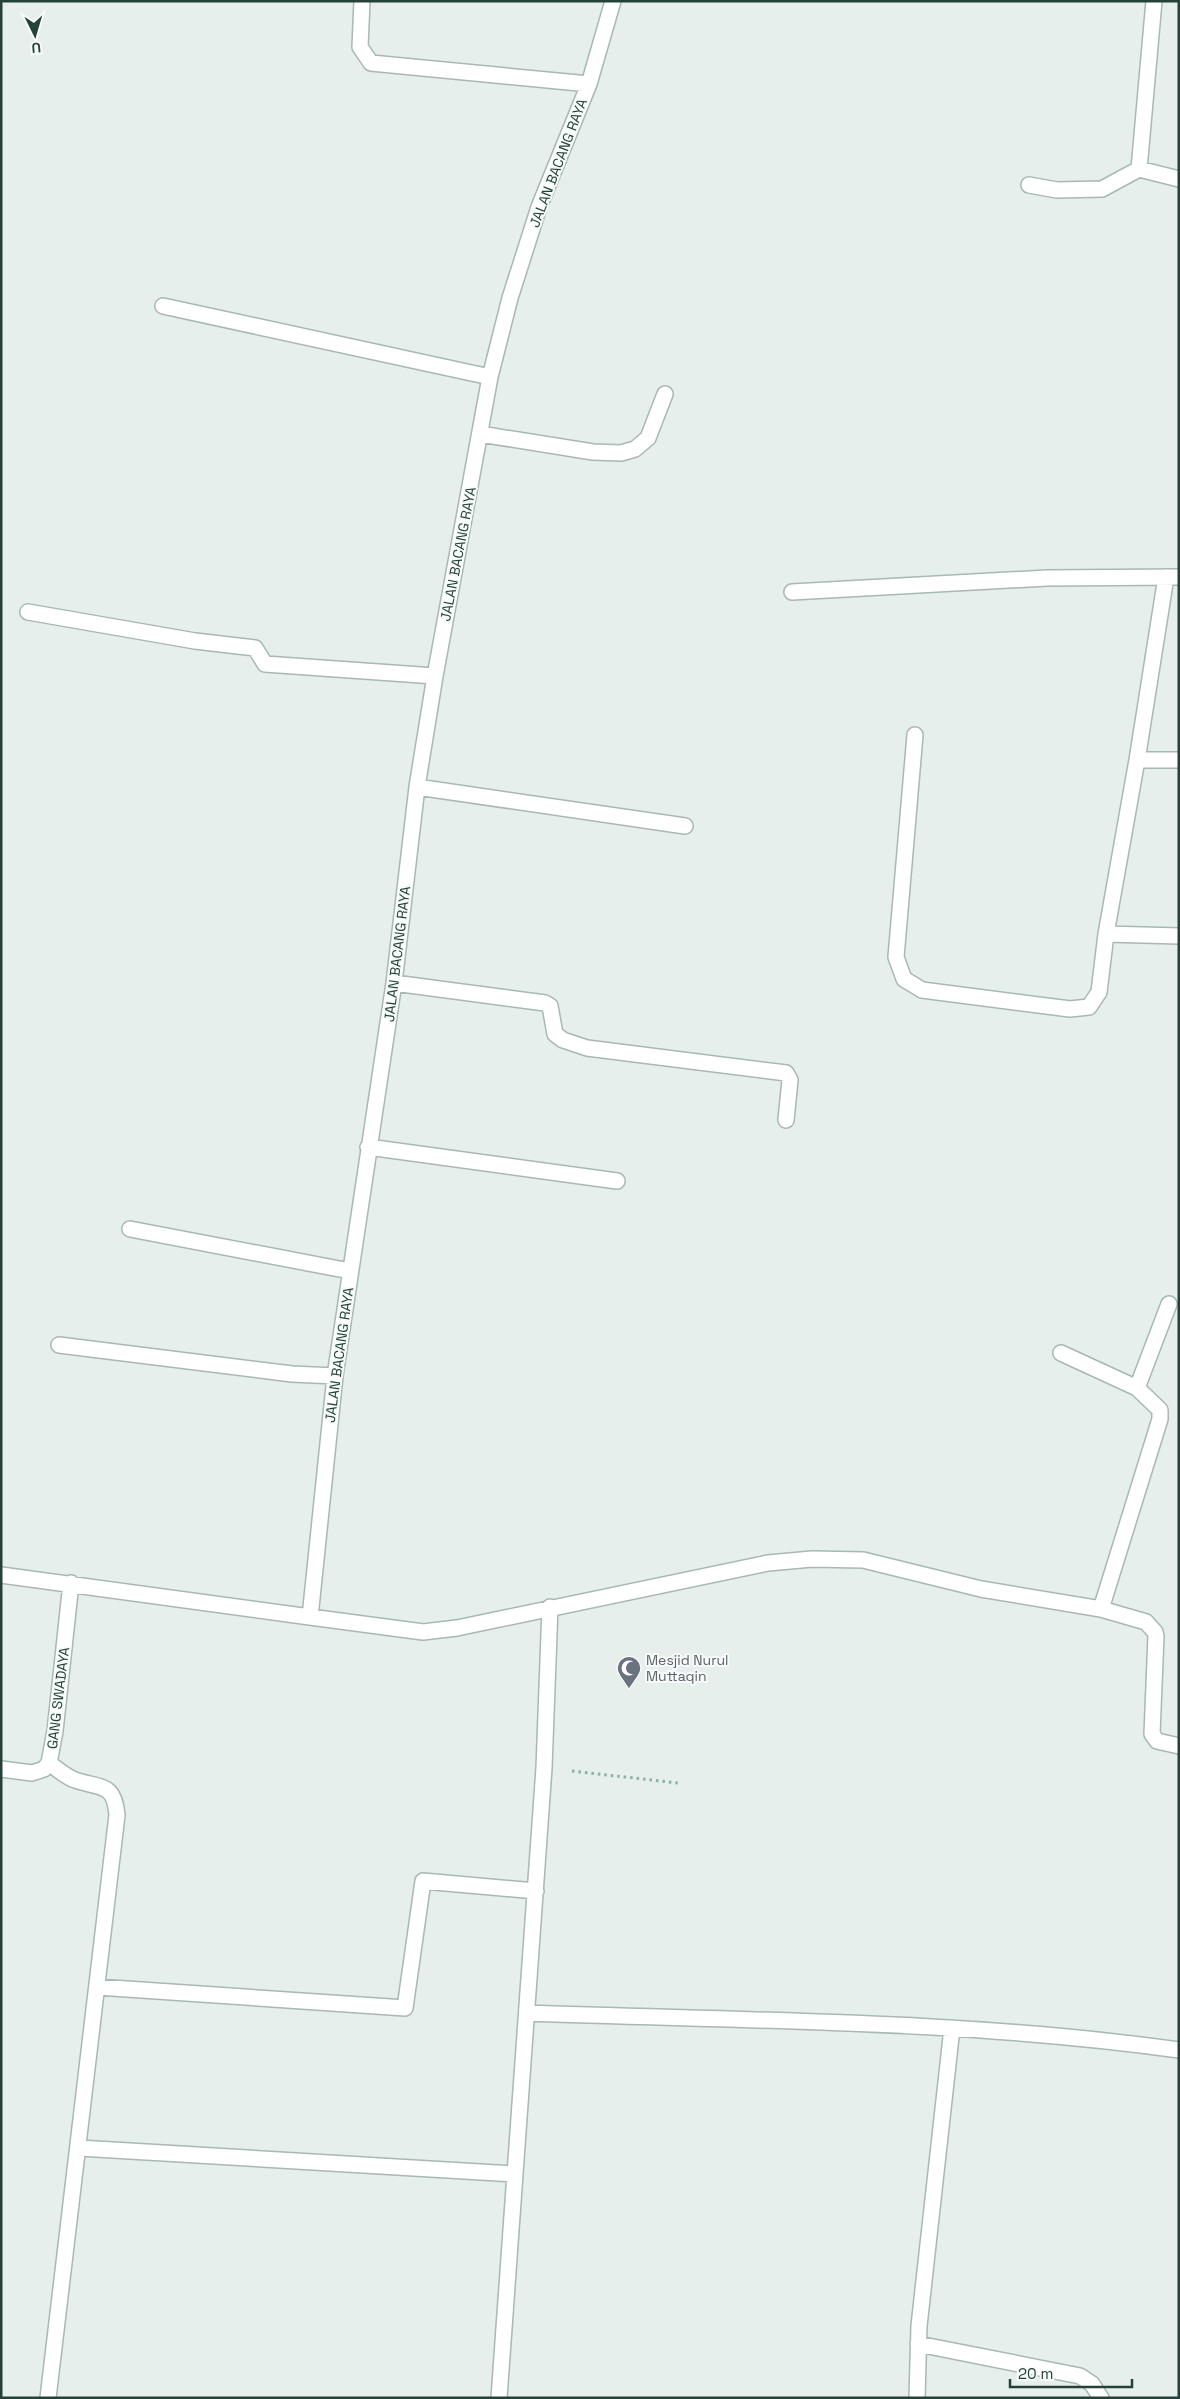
<svg xmlns="http://www.w3.org/2000/svg" width="1180" height="2399" font-family="'Space Grotesk',sans-serif">
	<style>
		.lines { fill: none; stroke-linecap: round; stroke-linejoin: round }
		.minor-casing { stroke: #a8b8b2; stroke-width: 18 }
		.path { stroke: #86b3a5; stroke-width: 3; stroke-dasharray: 2.5 4; stroke-linecap: butt }
		.minor { stroke: #fff; stroke-width: 15 }
		.labels { text-anchor: middle; dominant-baseline: central; stroke-width: 4; stroke-linejoin: round; paint-order: stroke }
		.street-label { font-size: 14px; fill: #24423a; stroke: #f7fbf9 }
		.worship-label { font-size: 14px; fill: #5b616d; stroke: #f7fbf9; text-anchor: start }
	</style>
	<rect width="100%" height="100%" fill="#e6efeb"/>
	<g class="lines">
		<g class="minor-casing">
			<path id="minor" d="M362,1L360,47L371,63L589,84
				M1154,1L1139,169L1179,179
				M1029,185L1057,190L1102,189L1139,169
				M163,306L490,377
				M480,434L593,452L621,453L635,449L648,438L665,394
				M1166,577L1137,760H1179
				M792,592L1047,578L1179,577
				M28,612L195,641L255,648L265,664L435,676
				M915,735L896,957L904,979L922,990L1070,1009L1089,1007L1099,992L1106,934L1137,760
				M417,787L685,826
				M1106,934L1179,936
				M394,983L545,1003L550,1006L555,1034L563,1040L587,1048L786,1073L790,1080L786,1120
				M368,1147L617,1181
				M130,1229L350,1271
				M59,1345L292,1374L335,1376
				M1061,1353L1137,1388L1160,1410V1419L1101,1609
				M1137,1388L1169,1304
				M1,1575L310,1617L335,1376L394,983L417,787L435,676L490,377L510,298L539,207L589,84L613,1
				M310,1617L423,1632L457,1628L768,1563L812,1559L863,1560L981,1589L1101,1609L1146,1622L1155,1632L1156,1636L1152,1734L1157,1741L1179,1746
				M1,1769L32,1773L44,1769L49,1763L55,1731L71,1583
				M97,1987L405,2008L423,1881L536,1891
				M527,2013C744,2021 964,2020 1179,2050
				M79,2148L515,2174
				M918,2344L1080,2376L1092,2384L1101,2398
				M48,2398L117,1815C114,1782 101,1789 75,1780C66,1777 57,1769 49,1763
				M499,2398L544,1768L550,1607
				M917,2398L919,2326L952,2028"/>
		</g>
		<path class="path" d="M572,1771L678,1783"/>
		<use href="#minor" class="minor"/>
	</g>
	<defs>
		<g id="mosque-pin" transform="scale(1.25)"><path d="M0 17L-7.5 6A9.5 9.5 0 1 1 7.5 6Z" fill="#6b7280" stroke="#f7fbf9"/><path d="M3.5-4.9A6 6 0 1 0 3.5 4.9A5 5 0 1 1 3.5-4.9Z" fill="#fff"/></g>
	</defs>
	<g fill-rule="evenodd">
		<use href="#mosque-pin" x="629" y="1668"/>
	</g>
	<g class="labels">
		<g class="street-label">
			<text transform="translate(558 163) rotate(-69)">JALAN BACANG RAYA</text>
			<text transform="translate(458 554) rotate(-79)">JALAN BACANG RAYA</text>
			<text transform="translate(397 954) rotate(-83)">JALAN BACANG RAYA</text>
			<text transform="translate(339 1355) rotate(-82)">JALAN BACANG RAYA</text>
			<text transform="translate(58 1698) rotate(-83)">GANG SWADAYA</text>
		</g>
		<g class="worship-label">
			<text x="646" y="1660">Mesjid Nurul<tspan x="646" dy="16">Muttaqin</tspan></text>
		</g>
	</g>
	<rect width="1180" height="2399" fill="none" stroke="#24423a" stroke-width="5"/>
	<g transform="translate(35 35) rotate(175)" stroke="#f7fbf9" stroke-width="4" paint-order="stroke">
	<path d="M0-4L9 19L0 12L-9 19Z" fill="#24423a"/>
	<text y="-8" font-size="14" font-weight="bold" text-anchor="middle" fill="#24423a">U</text>
	</g>
	<path d="M1010 2379v8h122v-8" fill="none" stroke="#24423a" stroke-width="2.5"/>
	<text x="1018" y="2379" font-size="15" fill="#24423a" stroke="#f7fbf9" stroke-width="4" paint-order="stroke">20 m</text>
</svg>
